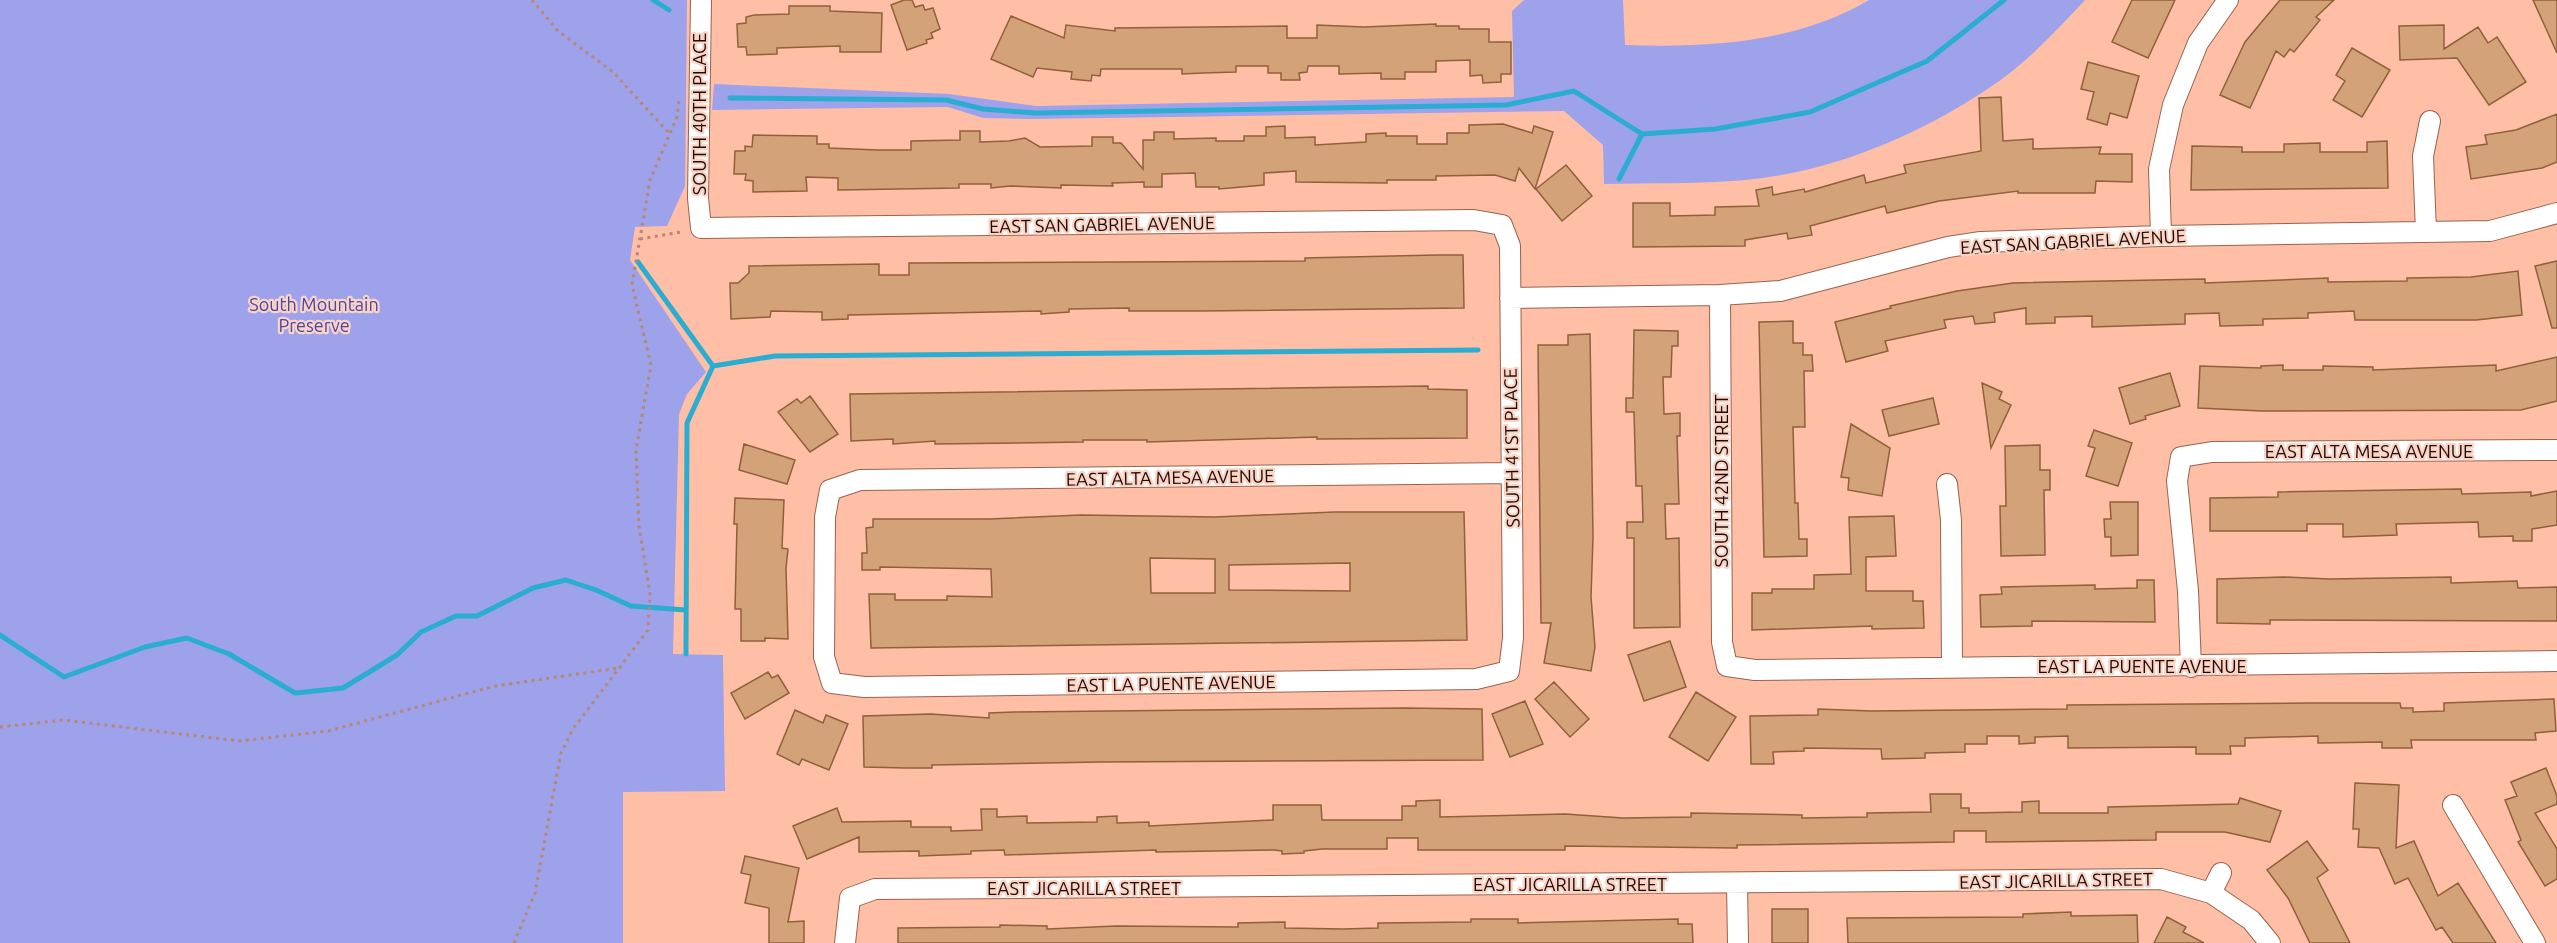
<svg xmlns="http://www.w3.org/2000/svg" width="2557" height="943" font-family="Ubuntu,sans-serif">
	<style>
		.green { fill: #9da2eb }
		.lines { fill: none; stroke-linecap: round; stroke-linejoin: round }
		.stream { stroke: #2aadd0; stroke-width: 5 }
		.building { fill: #d4a279; stroke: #8f613a; stroke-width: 1.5; fill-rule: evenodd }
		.minor-casing { stroke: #9a614c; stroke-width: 22 }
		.path { stroke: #b88674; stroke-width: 3; stroke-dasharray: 3 4.5; stroke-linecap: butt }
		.minor { stroke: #fff; stroke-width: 20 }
		.labels { text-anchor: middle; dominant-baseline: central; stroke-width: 4.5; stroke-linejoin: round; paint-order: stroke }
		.street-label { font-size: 18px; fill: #1e0903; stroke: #fad3c5 }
		.park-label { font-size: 18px; fill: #4a46a4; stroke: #fad3c5 }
	</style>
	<rect width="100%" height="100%" fill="#ffbfa7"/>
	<path class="green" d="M0,0H687L685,186L667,226L635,227L630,260L706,372L687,394L679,414L673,654L723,655L725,791L623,792V943H0Z
		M1524,0H1623L1625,45C1707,48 1797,43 1869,0H2085C2059,28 2033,56 2002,79C1929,131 1836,172 1745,180C1699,184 1651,183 1604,184L1603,145L1564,111L1034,119L983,118L948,107L712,110L714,84L949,94L1036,106L1514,97L1512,11Z"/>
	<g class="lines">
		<path class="stream" d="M653,0L669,10
			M730,98L946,100L983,109L1036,113L1506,105L1574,91L1642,134L1715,129L1810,112L1927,61L2004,0
			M1619,179L1642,134
			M638,262L713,366
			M0,635L64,677L145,647L187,638L229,654L295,693L343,688L397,655L421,632L456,616H477L533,588L566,580L596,590L631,606L686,610
			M686,654L687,423L713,366L775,356L1478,350"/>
	</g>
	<path class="building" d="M904,0H912L915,7L923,5L925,10L933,8L940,29L931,33L933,38L926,40L927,43L907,50L891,5Z
		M2132,0H2175L2148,58L2112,42Z
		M2280,0H2334L2316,17L2320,20L2294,52L2290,49L2284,57L2276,51L2250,108L2220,95L2245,42Z
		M2533,0H2557V53Z
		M789,6H830V11L882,13L881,52H840V46L777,48V54L747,55L746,47H738L737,24L746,23V17L754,15L789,14Z
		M1011,16L1064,38L1066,25L1115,31V28L1287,26V38H1317V25L1364,27L1436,24V26H1459V29H1489V42H1511V74H1501V82L1483,83L1482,75L1470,76V60L1436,61V72H1405V79H1381V73L1339,74V66H1308L1307,72L1299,73L1300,80H1281V73H1268V66H1236V72L1203,73L1182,74V69H1101L1100,76L1092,75L1091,81L1071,79L1072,72L1037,68L1033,77L991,59Z
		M2444,25V49L2478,27L2488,43L2497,37L2526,82L2489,105L2457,58L2400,60L2399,26Z
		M2352,48L2390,70L2362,117L2333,100L2345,81L2336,75Z
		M2088,62L2139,76L2127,118L2110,113L2107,125L2087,119L2094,92L2081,89Z
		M2001,97L2003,141L2033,139V149L2101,147L2099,154H2132V182L2096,181L2095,193H2018V191L1939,201L1887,213L1885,206L1810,226L1812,235L1788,239L1787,233L1745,240V246L1633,247V203H1670V216L1715,215V207L1759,206L1756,190L1772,187L1773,195L1804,189L1805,192L1864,175L1866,183L1906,173L1904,165L1981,151L1979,98Z
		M2557,114V162L2542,168L2471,179L2466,147L2487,144L2485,135L2516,130Z
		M1503,124L1532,133L1534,126L1553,132L1535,189L1519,168L1515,181L1495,175L1436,176V180H1387V183L1296,182V171L1264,173V185L1219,189V187H1196L1195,173L1162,174V187H1144V182L1112,183L1113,186L1061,185V188L1010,186L991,188V184H959V188L838,190V178L806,177L807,191L753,192V181L745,180L746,174H734L735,151H745V146L752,147L753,135L817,136V144H829V148L878,150H911V141L960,140V131H980V142L1009,141L1025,138L1040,147L1092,146V137H1113V143H1121L1143,169V140H1154V132H1174V139L1216,138V141H1244V136H1266V127L1285,126V138L1315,137V145L1366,142V134L1386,133V136H1417V144H1447V133H1469V125Z
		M2387,141L2388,188L2191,190L2192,146L2242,147V152H2284V144L2320,143V152H2367V142Z
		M1566,165L1592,196L1562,221L1536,189Z
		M1437,255H1463L1464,308L1198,311H1129V308L1069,309V312L1041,314V311L848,315V319L822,320V312L771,311L770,317L731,319L730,283H738L749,273V266L879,264V275H909V263L1305,261V258Z
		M2557,261V328H2552L2535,266Z
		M2518,271L2522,315L2476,320H2355L2354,311L2308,313V318L2263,319V325L2220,326L2219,313L2185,314V324L2092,327V316L2055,317V323L2026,324V308L1994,313L1995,322L1975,324L1973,316L1944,320L1946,328L1885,341L1888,351L1846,362L1835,322L1891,308L1890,306L1957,291L2013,283L2205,279V283L2328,278V282L2407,281V278L2471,277Z
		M1793,321V343H1803V355H1812L1813,371H1804L1805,427H1793L1795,503H1798L1799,539H1807V556L1764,557L1759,322Z
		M1634,330L1678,331V346H1672L1671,377H1663L1664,414L1680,413V436H1677L1679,504H1665L1666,539L1679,538L1680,627L1634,628V538H1627V522H1643L1642,486H1636L1634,412H1626V398H1633Z
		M1590,334L1593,537L1591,597L1595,647L1591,671L1544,663L1551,623H1541L1538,345H1568V335Z
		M2557,357V401L2521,410L2262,411L2198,408L2200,366L2261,368V366L2283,365V370H2323V366L2373,367V370L2496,365V371Z
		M2170,373L2180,406L2145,416L2146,419L2130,424L2119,388Z
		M1982,383L2002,392L1999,399L2011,405L1991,448Z
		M1428,386V389L1467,390V438L1317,439V437L1147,442V440H1083V442L935,444V441L893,444V439L851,441L850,394Z
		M810,396L838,434L810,452L778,412L797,399L801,403Z
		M1933,398L1939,424L1889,436L1882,410Z
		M1851,424L1890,448L1882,496L1848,490L1849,478L1841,477Z
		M2094,430L2132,443L2118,486L2086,476L2095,448L2088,446Z
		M744,444L795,460L787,484L739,470Z
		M2040,445V470H2050V490H2044L2045,555L2001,556L2000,506H2006L2005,446Z
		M2461,489L2462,494L2531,492V496L2557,491V525L2532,529V541H2513V536L2479,537L2478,522L2396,524L2397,535L2343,537V524H2307V531H2210V498L2278,497V492Z
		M735,498L784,500L782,548L788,549L786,568L788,639L765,638V641H741V609H735L737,524H734Z
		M2110,502H2138V555L2111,556V537H2105L2104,519H2111Z
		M1334,512H1464L1467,640L871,648L869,594H895V600H947V596L992,597L991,569L880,567V570H862V553H867L866,528L873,527V519H990L1081,515L1215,517ZM1150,558L1215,559V593H1151ZM1350,563V591L1229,590V565Z
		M1894,516L1896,556L1866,557V591H1913V601H1923L1924,628L1872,629V626L1752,630V593H1772V589H1814V575L1851,574L1849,517Z
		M2284,577L2329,579L2451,577V583L2517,581L2518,588L2557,587V621L2270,620V624L2217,623V579Z
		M2137,580H2154L2155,622L2032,621V626L1981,627L1980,595L2002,594L2001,587L2095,585V589L2137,588Z
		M1670,641L1686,687L1644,701L1628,655Z
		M768,672L772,678L778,675L789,693L745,719L731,693Z
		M1554,682L1589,719L1570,737L1535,699Z
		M1696,692L1736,717L1708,761L1669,737Z
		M2554,699L2556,731L2535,733L2536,740H2411L2412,748H2382V742L2318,743V736L2245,738V746H2230L2231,754H2196V747L2068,748V736L2035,737V743L2019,744V736H1987V744H1965V752L1925,753V758L1882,759L1881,749L1804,748V751L1773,752L1774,764H1751L1750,716L1818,715V709L1871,711L2067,709V705L2308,703H2400L2401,708H2413V712L2444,711V703Z
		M1525,701L1543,744L1510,757L1492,714Z
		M1404,708L1482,709L1483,760L1100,762L932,765V768H906L864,767L863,716L931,714L989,718V713L1014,712Z
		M795,710L823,723L826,715L848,724L829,770L802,759L799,765L777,754Z
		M2546,768L2557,796V804L2535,813L2557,849V879L2545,886L2518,842L2521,840L2505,800L2517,796L2511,782Z
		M2355,783L2399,785L2396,848L2414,841L2438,896L2458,883L2496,943H2453L2442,927L2436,930L2408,878L2395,884L2379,848L2358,847L2359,829H2353Z
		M1930,794H1961V808H1969V813L2022,812V802L2039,801V813H2108V807L2238,804L2240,798L2281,811L2270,842L2225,832H2156V840L1986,842V831H1954V842L1737,845V848L1565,846V850H1418V838H1387V849H1322L1304,851V853L1282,854V851L1274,850L1156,852V850L1005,855L1004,850L971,851V854L919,856V851L859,852V837L807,859L793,826L837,808L842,822L911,821V827H951V831L982,830L981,809H997V817L1027,816V823L1097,822V817L1117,816V823L1149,822V826L1273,820V805H1321L1322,820H1402V806H1416V801L1440,800V817L1565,814L1623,818L1691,817V813L1802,815V818L1867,817V813L1931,812Z
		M2307,841L2328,870L2317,878L2350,943H2310L2288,898L2267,870Z
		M745,856L799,868L788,922L804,921V943H769V908L745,903L751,875L741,873Z
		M1772,909H1808V943H1772Z
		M2071,912V916L2137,915L2138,943H1848L1847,918L2023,917V914Z
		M2167,917L2186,927L2183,932L2204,943H2154Z
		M1471,919H1518V923L1678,919V924H1692L1693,943H898V928L1000,927V925L1047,926V929L1116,926L1238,927V923L1285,922V928L1343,929L1378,928V923L1471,922Z"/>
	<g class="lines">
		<g class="minor-casing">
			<path id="minor" d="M701,0L698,198L701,228L1474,220L1502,225L1510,246L1513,638L1509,671L1476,679L864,687L832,683L824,657L825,517L830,490L860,480L1512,473
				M2426,232L2423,156L2430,121
				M2161,236L2159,169L2173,105L2198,43L2228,0
				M1720,295L1722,642L1727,666L1755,670L2557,661
				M1510,298L1720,295L1780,291L1948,247L1981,242L2161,236L2490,231L2557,213
				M1947,484L1951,520L1952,667
				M2191,667L2188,591L2177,481L2181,457L2212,452L2557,450
				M2453,805L2535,943
				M1737,883L1738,943
				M2211,893L2221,873
				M845,943L850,898L875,889L2161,879L2211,893L2251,920L2270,943"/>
		</g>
		<path class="path" d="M532,0L558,31L613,72L670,134
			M640,239L682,232
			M0,727L64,720L239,741L328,731L495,686L619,668
			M514,943L535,893L561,753L573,729L648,630L650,593L639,527L636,450L651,365L632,285L650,180L677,117L679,100"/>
		<use href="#minor" class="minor"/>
	</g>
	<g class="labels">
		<g class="street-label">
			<text transform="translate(699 114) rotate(-90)">SOUTH 40TH PLACE</text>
			<text transform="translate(1102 224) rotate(-1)">EAST SAN GABRIEL AVENUE</text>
			<text transform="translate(2073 241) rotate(-3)">EAST SAN GABRIEL AVENUE</text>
			<text transform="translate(1511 448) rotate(-91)">SOUTH 41ST PLACE</text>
			<text x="2369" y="451">EAST ALTA MESA AVENUE</text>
			<text transform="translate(1170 477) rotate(-1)">EAST ALTA MESA AVENUE</text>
			<text transform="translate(1721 481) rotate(-90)">SOUTH 42ND STREET</text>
			<text x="2142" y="666">EAST LA PUENTE AVENUE</text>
			<text transform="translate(1171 683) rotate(-1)">EAST LA PUENTE AVENUE</text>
			<text transform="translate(2056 880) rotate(-1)">EAST JICARILLA STREET</text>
			<text x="1570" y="884">EAST JICARILLA STREET</text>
			<text x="1084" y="888">EAST JICARILLA STREET</text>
		</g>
		<g class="park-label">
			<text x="314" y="304">South Mountain<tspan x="314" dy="21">Preserve</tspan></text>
		</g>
	</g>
</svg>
